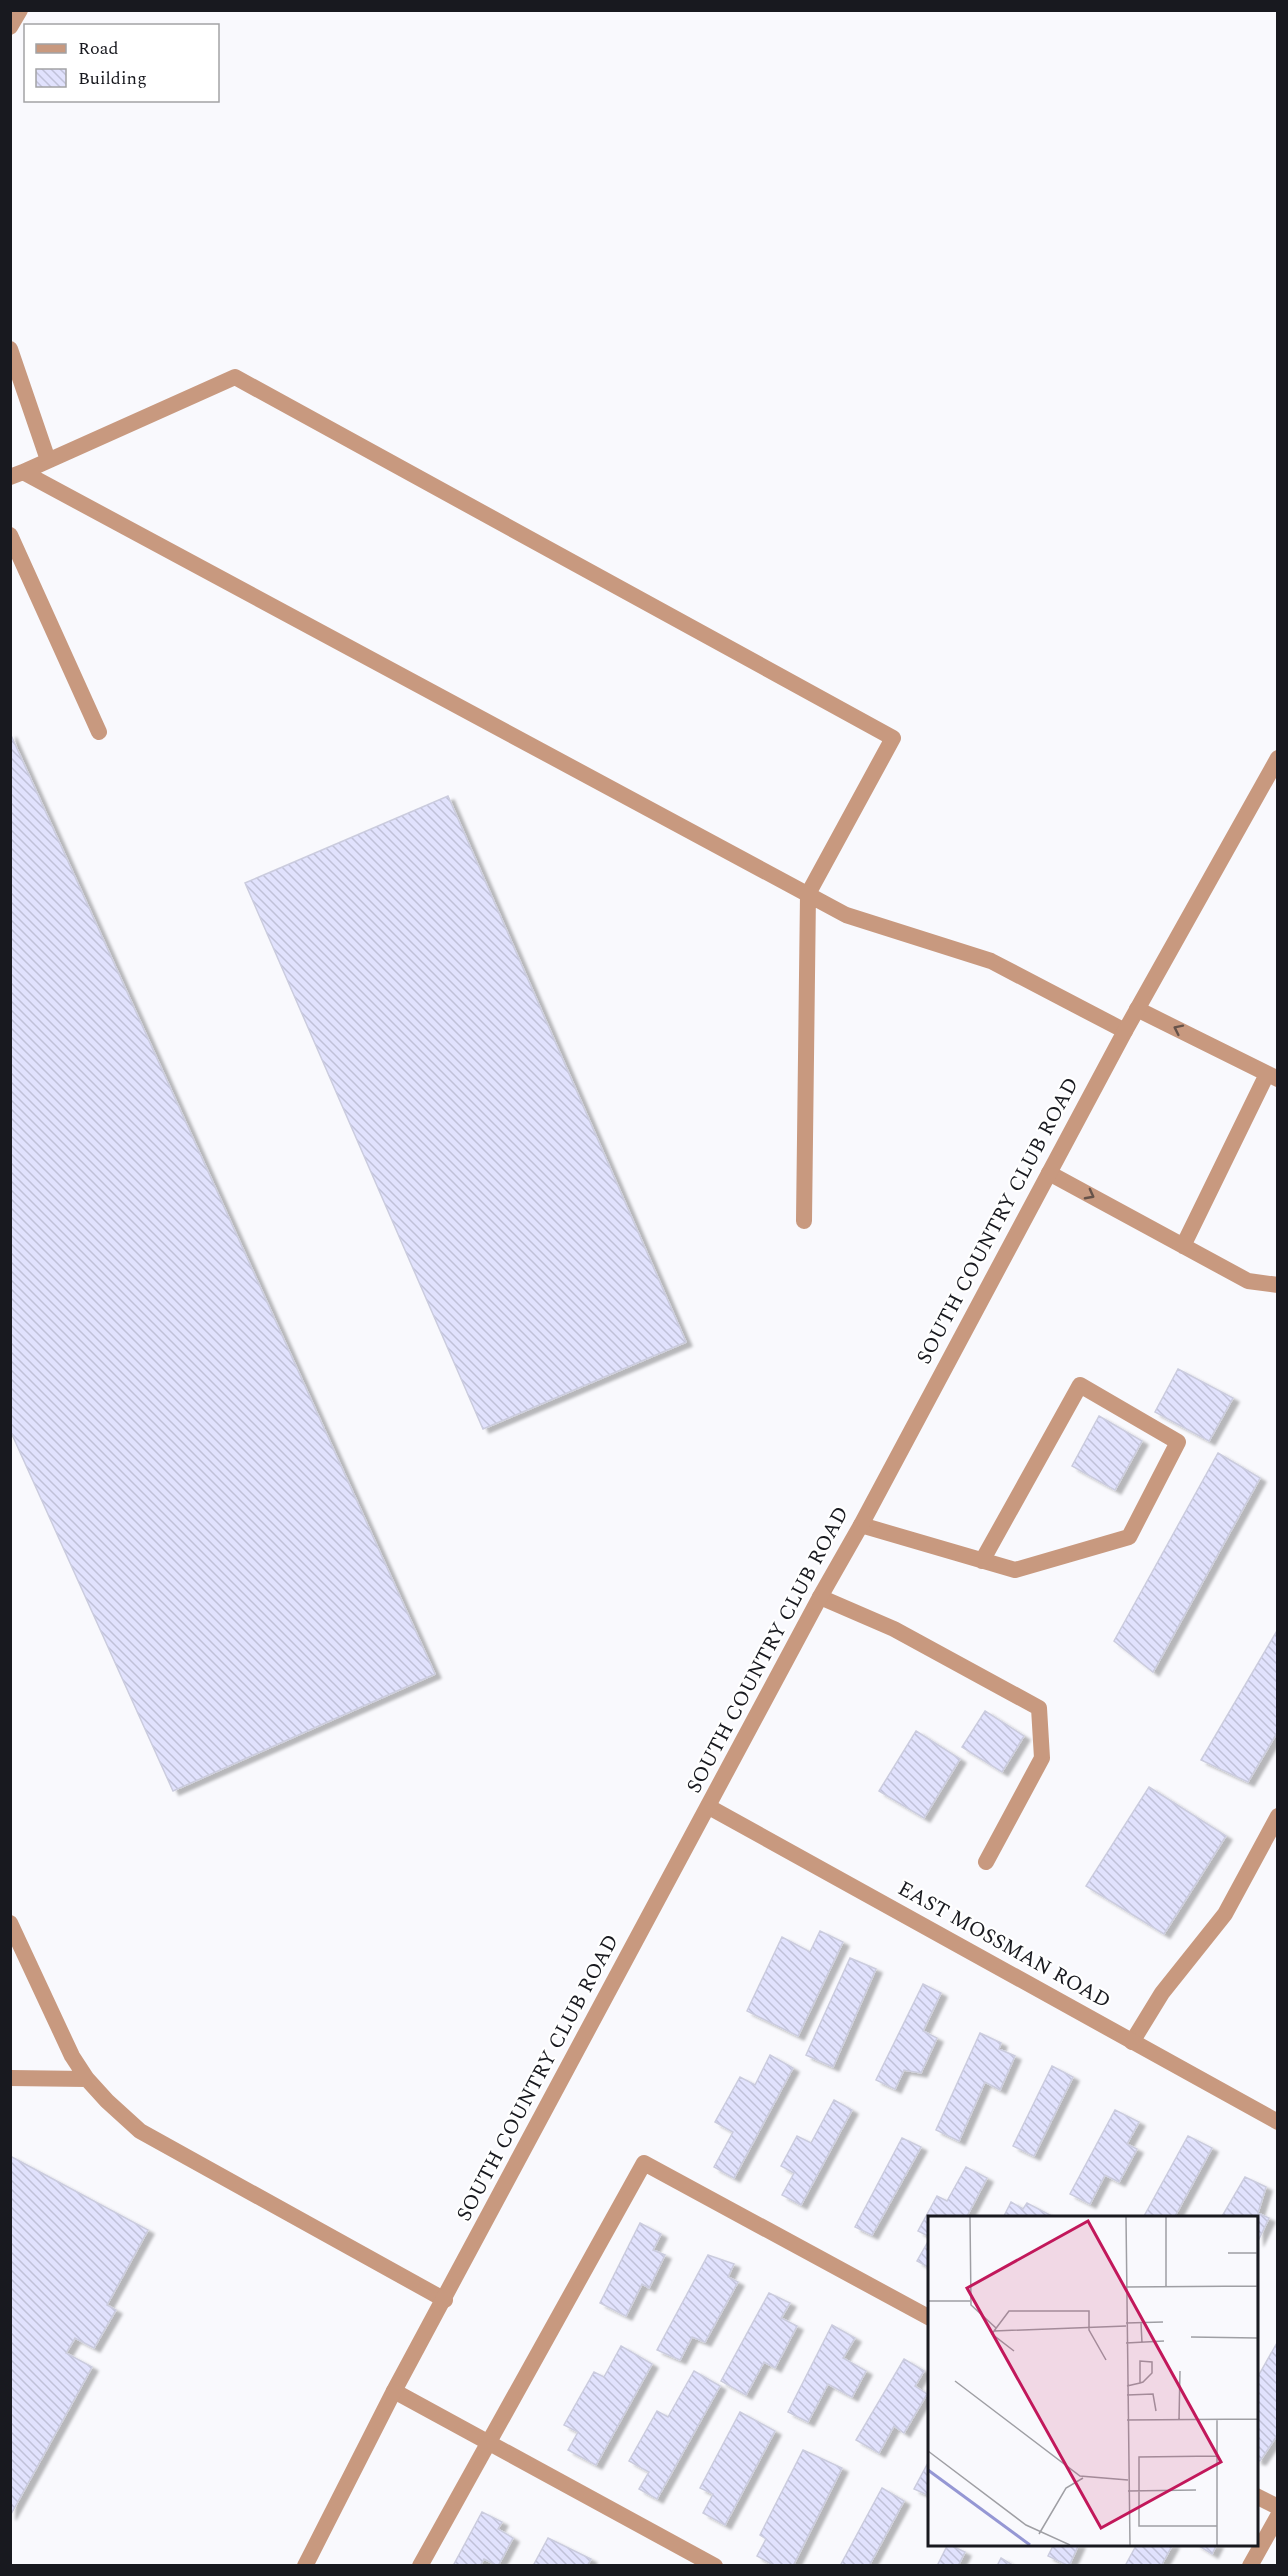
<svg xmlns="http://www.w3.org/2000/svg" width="1288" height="2576" font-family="Spectral,serif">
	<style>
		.building { fill: url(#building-back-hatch); stroke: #cbccde; stroke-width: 1.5; filter: url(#shadow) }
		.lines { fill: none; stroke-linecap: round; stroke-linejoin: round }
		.service { stroke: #c8997f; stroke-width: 16 }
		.minor { stroke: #c8997f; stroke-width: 16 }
		.tertiary { stroke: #c8997f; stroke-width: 16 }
		.oneway { stroke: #67534a }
		.labels { text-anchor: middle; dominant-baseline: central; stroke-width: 4.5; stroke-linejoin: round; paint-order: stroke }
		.street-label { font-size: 21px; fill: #18191f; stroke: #fff }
		.inset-river { fill: none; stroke: #9597d4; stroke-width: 3 }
		.inset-road { fill: none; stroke: #9f9fa4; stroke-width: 1.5 }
		.view { fill: #c2185b; fill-opacity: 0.15; stroke: #c2185b; stroke-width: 3 }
		.inset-edge { fill: none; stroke: #18191f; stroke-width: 3 }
	</style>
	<defs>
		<pattern id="building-back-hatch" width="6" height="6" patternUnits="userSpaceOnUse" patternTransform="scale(1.5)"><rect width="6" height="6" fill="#e1e2fd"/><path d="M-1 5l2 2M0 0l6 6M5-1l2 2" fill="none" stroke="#c0c1d8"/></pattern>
		<filter id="shadow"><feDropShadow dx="6" dy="4" stdDeviation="1.5" flood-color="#0004"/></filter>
	</defs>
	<rect width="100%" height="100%" fill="#f9f9fd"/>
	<path class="building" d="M10,733L435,1674L173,1791L10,1430Z
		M448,796L686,1342L483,1429L245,883Z
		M1178,1369L1233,1398L1209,1441L1155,1412Z
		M1099,1416L1142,1441L1115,1490L1072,1466Z
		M1218,1453L1260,1478L1153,1672L1114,1641Z
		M1278,1629V1731L1248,1782L1201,1760Z
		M985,1711L1024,1736L1002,1772L962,1747Z
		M916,1731L960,1759L924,1818L879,1791Z
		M1149,1787L1226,1836L1164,1934L1086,1886Z
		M820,1931L843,1942L798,2036L747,2011L782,1937L810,1952Z
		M850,1958L876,1969L833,2067L806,2055Z
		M923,1984L941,1993L923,2031L937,2038L921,2073L904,2070L895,2089L876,2080Z
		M980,2033L1001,2043L999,2049L1015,2056L1000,2090L985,2082L959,2141L936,2130Z
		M770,2055L793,2068L734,2178L714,2167L733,2132L715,2122L740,2077L755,2085Z
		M1052,2066L1073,2077L1034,2156L1013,2146Z
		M834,2100L852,2110L801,2205L782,2195L794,2173L781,2166L797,2136L811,2143Z
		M1115,2110L1139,2122L1127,2144L1137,2149L1119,2182L1105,2175L1090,2204L1070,2194Z
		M1188,2136L1212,2148L1174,2218H1143Z
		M902,2138L921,2147L872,2235L855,2227Z
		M10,2156L148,2230L107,2305L116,2310L94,2348L75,2338L66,2353L92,2367L10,2516Z
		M966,2167L987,2178L966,2218H930V2237L918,2231L937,2196L947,2201Z
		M1245,2177L1266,2187L1258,2213L1269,2218L1258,2241L1256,2218H1221Z
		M1011,2202L1023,2209L1027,2203L1052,2216L1003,2218Z
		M640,2223L661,2234L653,2250L665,2255L649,2288L642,2284L626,2316L600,2303Z
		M930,2238V2268L917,2261Z
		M708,2255L734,2264L728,2277L738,2282L705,2342L692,2337L680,2360L657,2350Z
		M769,2293L790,2303L781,2318L797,2326L775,2368L764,2362L746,2395L721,2381Z
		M832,2325L855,2338L843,2358L866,2371L852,2397L828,2384L808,2422L788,2412Z
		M1278,2341V2434L1260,2461L1256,2460V2380Z
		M621,2346L652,2364L596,2465L568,2450L578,2432L564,2425L594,2372L604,2377Z
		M904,2359L924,2371L915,2386L927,2394L904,2433L894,2426L879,2453L856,2440Z
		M694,2371L720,2386L657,2499L639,2489L649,2472L629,2461L657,2411L668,2417Z
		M740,2412L775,2431L725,2525L703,2513L713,2494L700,2488Z
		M803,2450L842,2468L793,2566H775L757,2556L766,2539L760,2535Z
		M930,2459V2496L914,2489Z
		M882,2488L904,2501L869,2566H840Z
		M482,2512L502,2522L498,2529L513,2538L498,2566L484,2559L480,2566H453Z
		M548,2538L591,2559L587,2566H533Z
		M948,2544L965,2552L958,2566H937Z
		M1054,2544H1079L1069,2566L1048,2556Z
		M1137,2544H1173L1161,2566H1125Z
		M1196,2544H1217L1212,2554Z
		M1001,2558L1014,2566H997Z"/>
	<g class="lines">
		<path class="service" d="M10,27L20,10
			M10,349L48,460
			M23,472L235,377L893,738L808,894L804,1221
			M10,477L23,472L846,915L991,961L1125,1031
			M10,535L99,732
			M1137,1009L1278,1079
			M1049,1173L1248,1281L1278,1285
			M1183,1246L1267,1074
			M861,1525L1015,1570L1129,1537L1178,1442L1080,1385L982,1561
			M820,1597L894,1629L1039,1708L1042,1758L986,1862
			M10,1923L72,2056L87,2079L107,2101L140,2131L445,2300
			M1132,2042L1162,1993L1225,1914L1278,1816
			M10,2078L87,2079"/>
		<path class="minor" d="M709,1807L1278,2122
			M394,2391L715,2566
			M1256,2496L1278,2507
			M420,2566L644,2163L930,2318
			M1250,2566L1278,2516"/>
		<path class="tertiary" d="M305,2566L394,2391L820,1597L861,1525L1125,1031L1278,758"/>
	</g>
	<defs><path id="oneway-chevron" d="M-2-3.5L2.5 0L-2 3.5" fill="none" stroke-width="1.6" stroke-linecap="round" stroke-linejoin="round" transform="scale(1.5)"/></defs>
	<g class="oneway">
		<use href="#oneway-chevron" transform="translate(1178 1029) rotate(-154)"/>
		<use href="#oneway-chevron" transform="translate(1090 1195) rotate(28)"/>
	</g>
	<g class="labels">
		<g class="street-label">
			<text transform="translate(998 1221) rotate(-62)">SOUTH COUNTRY CLUB ROAD</text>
			<text transform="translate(768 1650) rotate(-62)">SOUTH COUNTRY CLUB ROAD</text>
			<text transform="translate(1004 1945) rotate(29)">EAST MOSSMAN ROAD</text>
			<text transform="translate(538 2078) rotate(-62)">SOUTH COUNTRY CLUB ROAD</text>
		</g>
	</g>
	<g transform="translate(928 2216)">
		<rect width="330" height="330" fill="#f9f9fd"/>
		<path class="inset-river" d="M0,254L102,329"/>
		<path class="inset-road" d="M42,1L43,89L68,112M198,1L202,329M238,1V71M329,1L330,221M300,37H329M198,71L330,70M0,85H42M198,107L235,106M213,107L214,127M66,115L81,95H161V114L178,144M263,121L329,122M198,127L236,125M86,135L64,118L66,115L198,110M27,165L152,260L200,264M199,170L212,167L215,166L224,157V146L212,145V167M199,179L225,178L228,195M199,204L330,203M251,204L252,155M289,204V329M0,235L98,309L142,329M289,240L211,241V310H289M200,275L268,274M111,318L138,272L155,262"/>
		<path class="view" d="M160,5L293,246L173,312L39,72Z"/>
		<rect width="330" height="330" class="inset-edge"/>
	</g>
	<rect width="1288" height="2576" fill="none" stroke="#18191f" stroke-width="24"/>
	<rect x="24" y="24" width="195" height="78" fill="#ffffff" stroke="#a3a3a5" stroke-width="1.5"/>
	<rect x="36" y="44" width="30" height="9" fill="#c8997f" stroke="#a3a3a5" stroke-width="1.5"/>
	<text x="78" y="54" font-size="18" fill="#18191f">Road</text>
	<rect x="36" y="69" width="30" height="18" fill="url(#building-back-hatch)" stroke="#a3a3a5" stroke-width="1.5"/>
	<text x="78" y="84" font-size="18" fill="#18191f">Building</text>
</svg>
